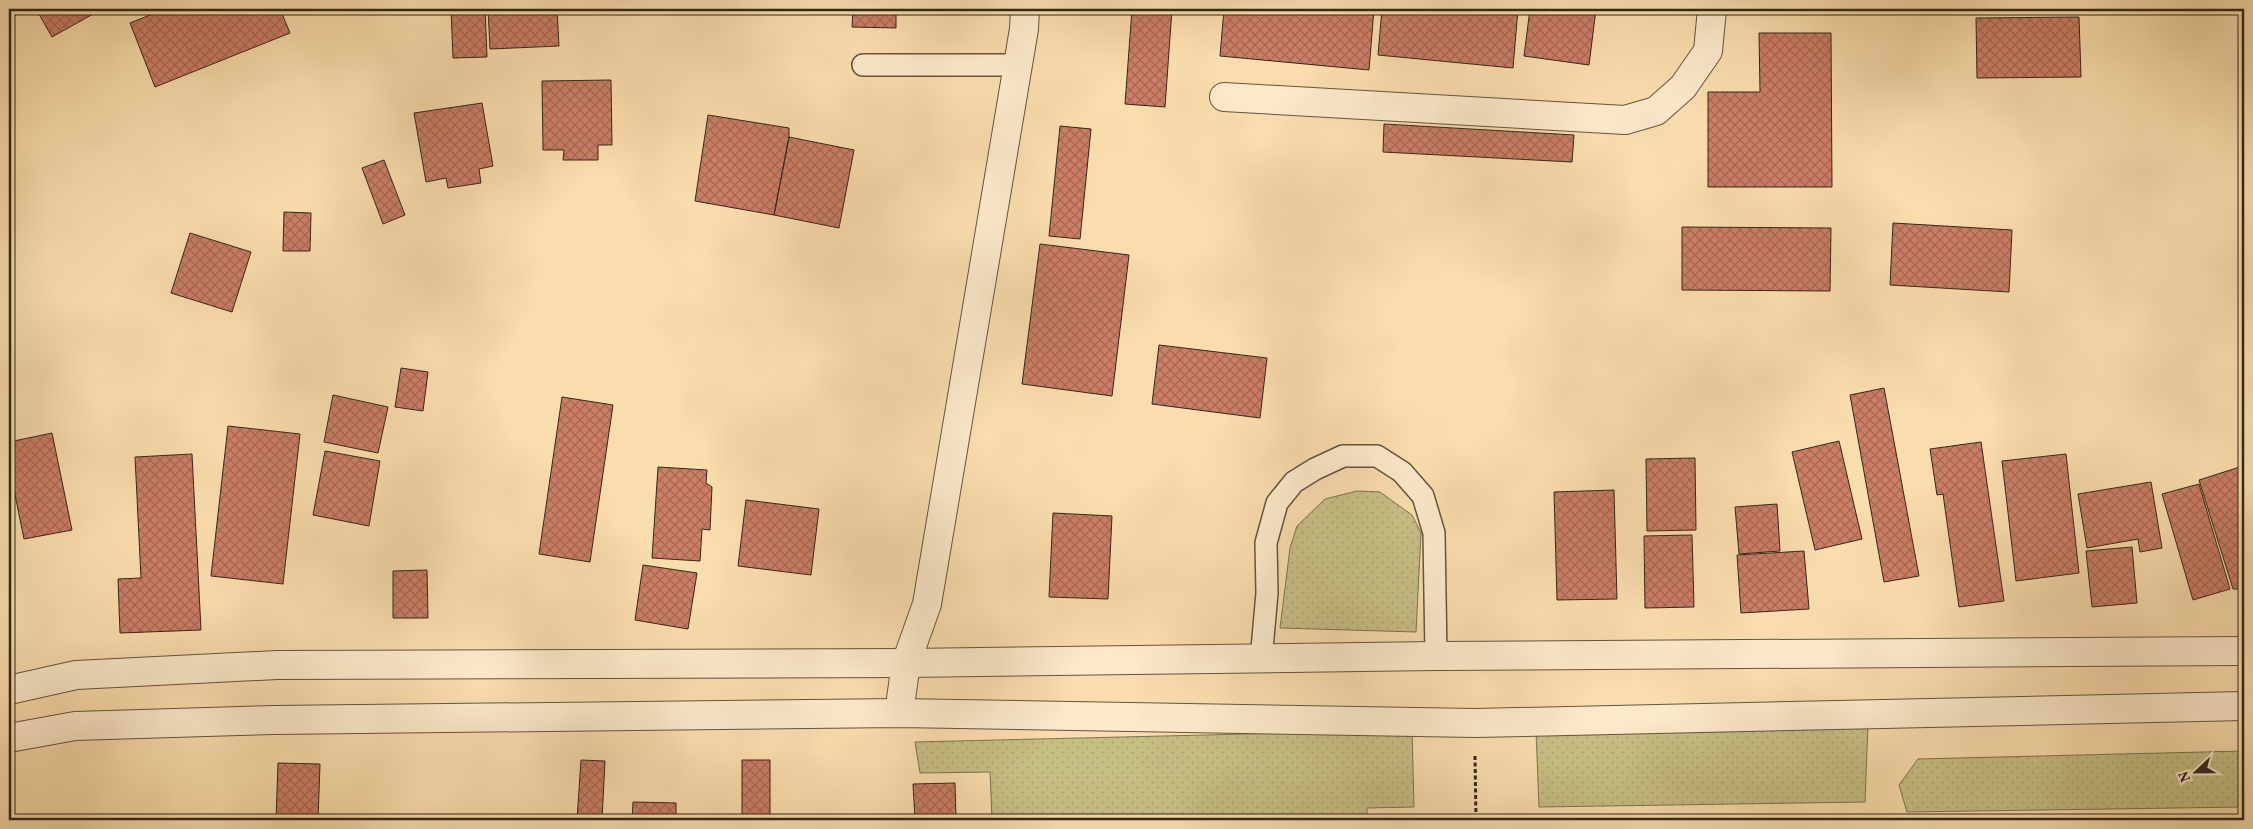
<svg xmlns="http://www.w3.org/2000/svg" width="2253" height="829" font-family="Vollkorn,serif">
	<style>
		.grass { fill: url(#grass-dots); stroke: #7c7351 }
		.building { fill: url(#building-cross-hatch); stroke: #31271d }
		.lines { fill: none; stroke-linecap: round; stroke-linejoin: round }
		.service-casing { stroke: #635441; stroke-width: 24 }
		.minor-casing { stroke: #635441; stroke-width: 30 }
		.tertiary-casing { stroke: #635441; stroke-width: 30 }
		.path { stroke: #31271d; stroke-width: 3; stroke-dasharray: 4 2.5; stroke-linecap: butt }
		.service { stroke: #fce9ca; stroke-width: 21 }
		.minor { stroke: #fce9ca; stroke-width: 28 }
		.tertiary { stroke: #fce9ca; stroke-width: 28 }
	</style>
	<defs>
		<pattern id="grass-dots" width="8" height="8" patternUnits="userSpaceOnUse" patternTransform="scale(1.25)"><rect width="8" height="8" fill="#c6bf85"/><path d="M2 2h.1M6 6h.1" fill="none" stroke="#aba472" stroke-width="1.8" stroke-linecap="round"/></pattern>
		<pattern id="building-cross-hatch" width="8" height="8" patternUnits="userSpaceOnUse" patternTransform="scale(1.25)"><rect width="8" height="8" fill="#cc7e66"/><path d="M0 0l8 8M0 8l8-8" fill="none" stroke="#a66753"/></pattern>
	</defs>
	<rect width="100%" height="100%" fill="#faddad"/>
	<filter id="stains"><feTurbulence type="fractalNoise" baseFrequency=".004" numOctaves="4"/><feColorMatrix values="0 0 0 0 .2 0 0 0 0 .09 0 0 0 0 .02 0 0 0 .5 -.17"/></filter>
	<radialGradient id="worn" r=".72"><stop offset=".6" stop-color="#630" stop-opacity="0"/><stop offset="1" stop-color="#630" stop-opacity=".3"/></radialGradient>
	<path class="grass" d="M1357,491L1380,492L1412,515L1421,533L1416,632L1280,628L1290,548L1297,526L1325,499Z
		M1868,724L1865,802L1539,807L1536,731Z
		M1412,730L1414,807L1367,808V820H992L990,772L920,773L915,742Z
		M2244,751V807L1907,812L1899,785L1918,759Z"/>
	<path class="building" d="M9,9H23L24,11L9,18Z
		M36,9H90L93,14L52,37Z
		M165,9H280L290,33L155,87L130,23Z
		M451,9H485L487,57L453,58Z
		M488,9H557L559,46L490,49Z
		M853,9H896V28L852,27Z
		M1132,9H1172L1165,107L1125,104Z
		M1224,9H1374L1369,70L1220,56Z
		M1382,9H1518L1513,68L1378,55Z
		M1530,9H1596L1589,65L1524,56Z
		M2079,17L2081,77L1977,78L1976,18Z
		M1759,33H1831L1832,187H1708V92H1760Z
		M611,80L612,145H598V160H563L564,150H543L542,81Z
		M482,103L493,166L479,169L481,183L448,188L446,178L426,182L414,113Z
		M708,115L789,128V137L774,215L695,201Z
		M1384,124L1574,135L1572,162L1383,152Z
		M1060,126L1091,129L1080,239L1049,236Z
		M789,137L854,150L839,228L774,215Z
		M384,160L405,215L383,224L362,168Z
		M284,212L311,213L310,251H283Z
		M1893,223L2012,230L2009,292L1890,285Z
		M1682,227L1831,228L1830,291L1682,290Z
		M190,233L251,252L232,312L171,293Z
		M1040,244L1129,255L1112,396L1022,384Z
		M1159,345L1267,358L1260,418L1152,404Z
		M401,368L428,372L423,411L395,407Z
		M1884,388L1919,576L1884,582L1850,395Z
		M333,395L388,407L378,453L324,442Z
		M562,397L613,405L590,562L539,554Z
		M228,426L300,434L283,584L211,576Z
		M52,433L72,530L24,539L9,465V442Z
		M1839,441L1862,539L1815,550L1792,452Z
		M1981,442L2004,601L1959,607L1943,494L1937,495L1930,449Z
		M325,451L380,461L369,526L313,515Z
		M192,454L201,630L120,633L118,579L141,578L135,457Z
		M2066,454L2079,573L2016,581L2002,461Z
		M1695,458L1696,530L1647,531L1646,459Z
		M2243,466L2244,589H2233L2199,480Z
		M658,467L707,470L706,483L712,487L710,530L702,529L700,561L652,558Z
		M2151,482L2162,548L2140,552L2138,539L2087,548L2078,494Z
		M2199,484L2230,589L2193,600L2162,494Z
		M1614,490L1617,599L1557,600L1554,492Z
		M746,500L819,509L811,575L738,566Z
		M1777,504L1780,551L1739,554L1735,507Z
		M1053,513L1112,516L1108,599L1049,597Z
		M1692,535L1694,607L1645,608L1644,536Z
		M2132,547L2137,603L2092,607L2086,551Z
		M1804,551L1809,609L1741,613L1737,555Z
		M643,565L697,573L688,629L635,620Z
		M427,570L428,618H393V571Z
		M581,760L605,761L602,820H577Z
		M742,760H770V820H742Z
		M278,763L320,764L318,820H276Z
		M955,783L956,818L915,819L913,784Z
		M633,802L676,803V820H632Z"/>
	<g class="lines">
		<g class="service-casing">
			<path id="service" d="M863,65H1018
				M1261,660L1267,593L1266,543L1277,503L1294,482L1315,469L1343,456H1377L1402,472L1423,496L1434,533L1436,656"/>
		</g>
		<g class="minor-casing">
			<path id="minor" d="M1224,97L1625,120L1656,111L1683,87L1708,51L1712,9
				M899,713L906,663L927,604L1024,29L1025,9"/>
		</g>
		<g class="tertiary-casing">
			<path id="tertiary" d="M9,690L76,675L277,665L906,663L1436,656L2244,651
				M9,738L75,726L274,720L899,713L1475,723L2244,706"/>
		</g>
		<path class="path" d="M1475,756L1476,820
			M2061,820L2244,817"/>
		<use href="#service" class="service"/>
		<use href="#minor" class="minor"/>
		<use href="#tertiary" class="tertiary"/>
	</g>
	<rect width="2253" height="829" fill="none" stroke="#faddad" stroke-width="30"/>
	<rect x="10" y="10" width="2233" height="809" fill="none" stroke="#31271d" stroke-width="2.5"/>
	<rect x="15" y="15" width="2223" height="799" fill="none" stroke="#31271d"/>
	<g transform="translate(2196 772) rotate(248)" stroke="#fce9ca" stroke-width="4" paint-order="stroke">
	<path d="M0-4L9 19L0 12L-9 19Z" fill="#31271d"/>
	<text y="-8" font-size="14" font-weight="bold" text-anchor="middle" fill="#31271d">N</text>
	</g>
	<rect width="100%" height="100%" filter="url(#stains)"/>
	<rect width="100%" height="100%" fill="url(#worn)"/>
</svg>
